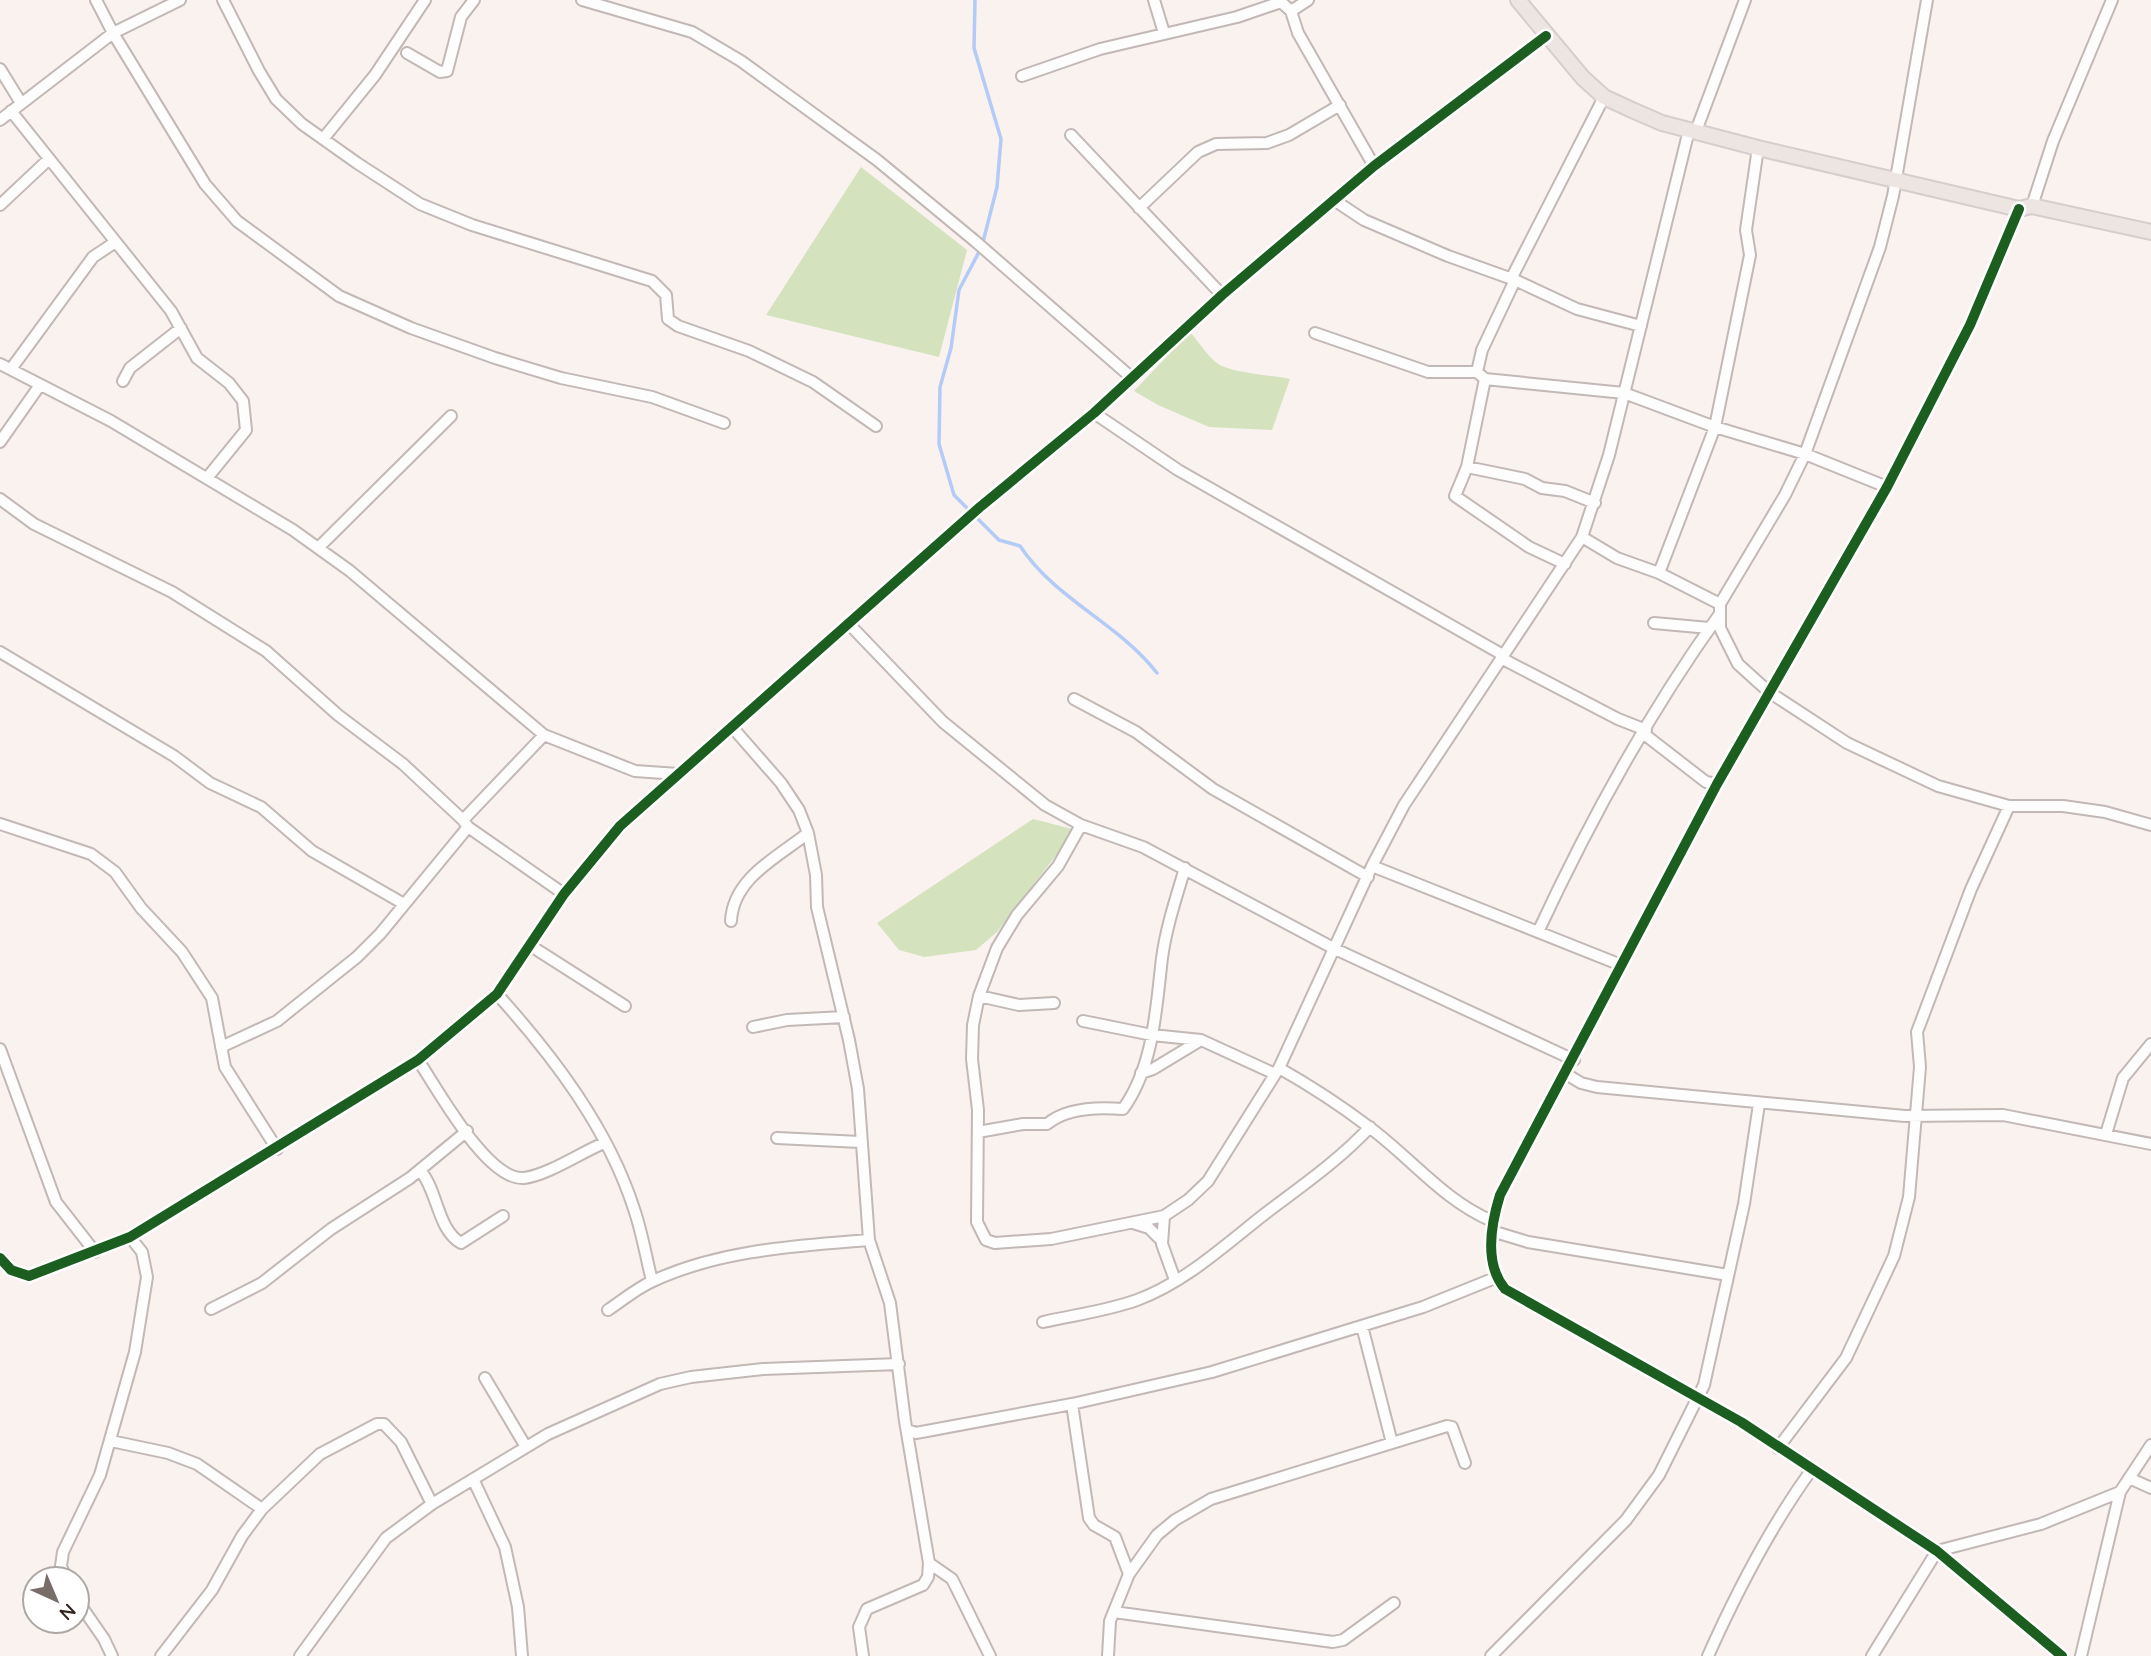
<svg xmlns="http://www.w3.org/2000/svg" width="2151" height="1656" font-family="Quicksand,sans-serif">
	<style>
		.green { fill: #d4e3bd }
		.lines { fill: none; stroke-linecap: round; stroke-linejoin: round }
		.stream { stroke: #b3cbf6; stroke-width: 3.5 }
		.minor-casing { stroke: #c2b8b5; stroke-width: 14 }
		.major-casing { stroke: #d4cfcd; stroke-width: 18 }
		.minor { stroke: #fefdfd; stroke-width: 10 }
		.major { stroke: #ece5e2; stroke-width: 14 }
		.cycleway-casing { stroke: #fff; stroke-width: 15 }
		.cycleway { stroke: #1b5e20; stroke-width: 10 }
	</style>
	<rect width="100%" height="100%" fill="#faf2ef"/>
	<path class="green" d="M861,167L967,250L939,357L766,315Z
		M1190,332C1199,342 1209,359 1220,365C1235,373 1270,375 1290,379L1272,430L1209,427L1158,405L1134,391Z
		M1033,819L1072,829L1057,854L997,932L976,950L924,957L899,950L877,923Z"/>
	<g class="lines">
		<path class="stream" d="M975,0L974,48L1001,139L997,187L983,242
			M980,250L959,290L951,348L940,387L939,444L954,495L999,540L1020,546C1056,600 1118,623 1157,673"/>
		<g class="minor-casing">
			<path id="minor" d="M96,0L113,33L205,184L237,221L339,296L411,328L495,358L561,378L652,397L724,423
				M223,0L259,71L276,99L302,124L357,163L420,204L472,225L652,281L666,295L668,319L678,326L749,351L813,382L876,426
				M582,0L692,32L741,61L877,160L975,241L1132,378
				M1154,0L1164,33
				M1927,0L1893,196L1880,247L1805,454L1785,495L1720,604V628L1738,664L1769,692L1847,743L1938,786L2009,806H2063L2105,812L2151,825
				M1291,11L1308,0
				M407,53L440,72L447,71L461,17L474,0
				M0,69L21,103
				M1022,76L1100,49L1237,17L1281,2L1291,11L1298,33L1374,166
				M11,111L171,311L197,358L229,383L243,401L246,430L207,478
				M0,120L113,33L180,0
				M1696,131L1745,0
				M1071,135L1222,295
				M323,139L375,75L425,0
				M1334,200L1364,220L1448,256L1515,280L1577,309L1641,326
				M0,205L49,159
				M2032,206L2053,141L2112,0
				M1139,208L1198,152L1216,144L1267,143L1289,135L1340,105
				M2019,209L1970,325L1887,487L1717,784L1500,1195C1491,1224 1484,1264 1505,1289L1741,1422L1937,1551L2062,1656
				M1511,279L1604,97
				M1315,333L1428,372H1477L1485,379L1624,393L1715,427L1805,454L1887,487
				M0,364L111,421L293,530L350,571L544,735L635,771L678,774
				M11,369L93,257L114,243
				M1477,372L1482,350L1515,280
				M1485,379L1467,467L1455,496L1529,547L1565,564
				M123,381L130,368L181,328
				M1094,413L1178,470L1503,655
				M0,442L40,385
				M1467,467L1525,479L1542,488L1565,491L1595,503
				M0,499L34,524L172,592L266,651L338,715L403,764L463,820
				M1582,537L1617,558L1659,573L1720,604
				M318,548L451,416
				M1659,573L1715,427L1750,255L1746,230L1758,148
				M1654,623L1709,628
				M849,624L943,722L1045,805L1081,825L1143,847L1335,949L1574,1060
				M0,652L174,756L210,783L261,807L312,851L404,904
				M1501,658L1618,719L1646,730
				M1074,699L1136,732L1213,789L1368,877
				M733,728L781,783L799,810L808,833L816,875L817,907L849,1040L858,1089L869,1240L890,1303L905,1421L929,1563L928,1577L923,1585L867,1609L859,1627L863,1656
				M1644,734L1706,782L1717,784
				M544,735L463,820L468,827L564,894
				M0,824L91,854L115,872L141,908L182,952L212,998L225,1067L277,1149
				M1081,825L1058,866L1017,915L997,948L979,996L973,1025L972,1059L978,1110L977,1222L986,1240L995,1243L1051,1239L1164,1216L1188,1200L1208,1181L1279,1068L1372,866L1404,805L1582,537L1609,455L1689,130
				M1372,866L1621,965
				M731,921C733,878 778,857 808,833
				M1538,932C1589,822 1648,714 1719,615
				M531,946L625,1006
				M497,994C553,1056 608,1128 634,1209C642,1232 646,1257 652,1281
				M979,996L1019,1005L1054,1003
				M1083,1021L1152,1035L1201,1040L1275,1074
				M753,1027L787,1020L844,1017
				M221,1047L277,1021L357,957L380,934L468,827
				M0,1049L56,1202L95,1252
				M418,1060C437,1088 487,1181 524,1178C548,1175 580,1153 604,1143
				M1279,1068C1309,1085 1340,1105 1369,1127C1411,1158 1443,1200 1492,1221
				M1141,1073L1153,1069L1201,1040
				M1566,1074L1581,1083L1597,1087L1905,1116L2003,1115L2151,1144
				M978,1132L1023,1124H1047C1066,1108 1099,1107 1123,1109C1154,1066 1156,1008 1162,958C1166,928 1176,898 1185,868
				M2106,1134L2123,1078L2151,1044
				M777,1138L860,1142
				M420,1170C438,1191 437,1229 461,1243L503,1216
				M1164,1216L1162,1244L1175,1280
				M1133,1223L1149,1228L1162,1241
				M1492,1231L1528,1242L1728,1275
				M0,1258L11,1270L29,1276L130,1237L418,1060L497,994L564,894L620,826L980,507L1094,413L1222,295L1374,166L1546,36
				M211,1309L262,1283L331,1229L410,1178L467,1131
				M608,1310C623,1300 637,1288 653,1281C720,1250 796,1246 869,1240
				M1043,1322C1073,1315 1107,1311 1137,1300C1186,1282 1226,1244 1266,1213C1303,1185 1338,1161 1370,1127
				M1362,1326L1392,1443
				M485,1378L526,1447
				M1072,1404L1089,1518L1094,1525L1115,1537L1129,1574
				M907,1430L916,1433L1072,1404L1212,1372L1423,1307L1495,1278
				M111,1441L168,1453L197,1464L262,1509
				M1778,1448L1846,1358L1894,1256L1909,1197L1920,1067L1917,1032L1971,889L2009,806
				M2129,1478L2151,1488
				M473,1479L505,1547L518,1607L522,1656
				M929,1563L952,1579L990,1656
				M66,1579L61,1566L63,1552L100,1475L135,1352L147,1277L142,1252L130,1237
				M77,1600L104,1639L112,1656
				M1114,1612L1333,1642L1343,1640L1394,1603
				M161,1656L212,1590L242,1536L262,1509L320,1454L377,1424H384L401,1442L432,1504
				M300,1656L386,1538L432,1504L548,1434L660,1384L691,1377L763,1369L899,1364
				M1108,1656L1110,1621L1129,1574L1157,1535L1175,1520L1211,1499L1447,1426L1452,1427L1465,1463
				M1491,1656L1626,1520L1659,1475L1704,1385L1744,1204L1759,1104
				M1708,1656C1737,1591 1770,1527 1812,1469
				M1872,1656L1937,1551L2041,1524L2120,1492
				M2081,1656L2120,1492L2151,1445"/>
		</g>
		<g class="major-casing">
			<path id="major" d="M1518,0L1583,78L1604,97L1632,110L1662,123L1758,148L2019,209L2032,206L2151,232"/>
		</g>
		<use href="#minor" class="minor"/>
		<use href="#major" class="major"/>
		<g class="cycleway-casing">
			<path id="cycleway" d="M2019,209L1970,325L1887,487L1717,784L1500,1195C1491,1224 1484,1264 1505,1289L1741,1422L1937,1551L2062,1656
				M0,1258L11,1270L29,1276L130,1237L418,1060L497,994L564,894L620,826L980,507L1094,413L1222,295L1374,166L1546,36"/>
		</g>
		<use href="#cycleway" class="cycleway"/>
	</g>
	<g transform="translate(56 1600) rotate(136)"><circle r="33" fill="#ffffff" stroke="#ada8a5" stroke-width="2"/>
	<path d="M0-5L12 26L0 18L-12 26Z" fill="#786d68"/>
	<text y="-10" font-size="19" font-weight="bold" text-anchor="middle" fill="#32251f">N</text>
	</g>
</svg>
